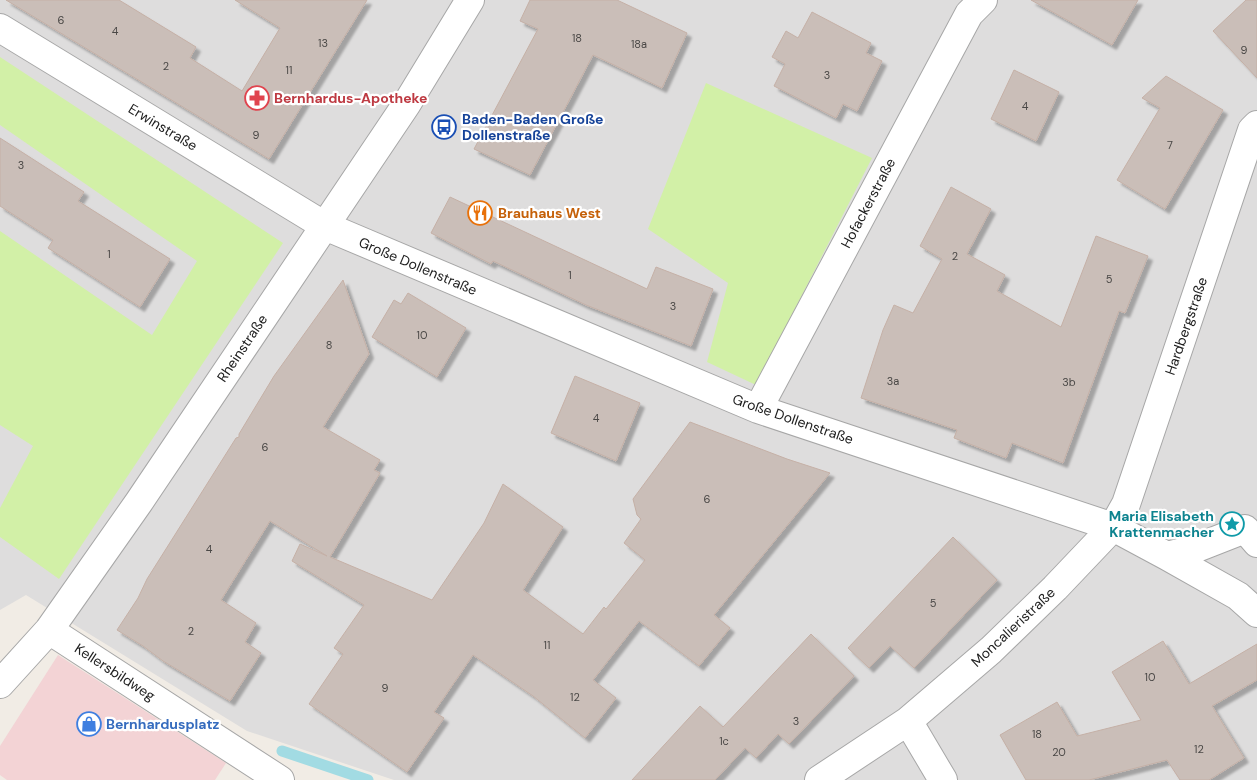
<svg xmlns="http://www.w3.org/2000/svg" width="1257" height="780" font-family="'DM Sans',sans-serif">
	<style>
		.residential { fill: #dedddd }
		.commercial { fill: #f3d3d5 }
		.grass { fill: #d2f0a7 }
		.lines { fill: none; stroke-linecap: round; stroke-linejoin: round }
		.stream { stroke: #a2dbe3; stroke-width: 11 }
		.building { fill: #cabeb8; stroke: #c5b0a6; filter: url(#shadow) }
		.minor-casing { stroke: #a7a7a7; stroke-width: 30 }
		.minor { stroke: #fff; stroke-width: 28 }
		.labels { text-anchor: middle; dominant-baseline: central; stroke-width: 4.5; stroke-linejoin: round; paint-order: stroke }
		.number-label { font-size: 11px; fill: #4a4846 }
		.health-label { font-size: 14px; font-weight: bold; fill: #be3a42; stroke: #fff; text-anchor: start }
		.transit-label { font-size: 14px; font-weight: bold; fill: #164399; stroke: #fff; text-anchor: start }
		.street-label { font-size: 14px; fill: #202020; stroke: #fff }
		.food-label { font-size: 14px; font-weight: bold; fill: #c56008; stroke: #fff; text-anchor: start }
		.culture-label { font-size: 14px; font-weight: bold; fill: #0d838f; stroke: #fff; text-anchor: end }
		.shop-label { font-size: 14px; font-weight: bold; fill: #366cbe; stroke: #fff; text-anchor: start }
	</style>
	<defs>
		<filter id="shadow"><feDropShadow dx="4.5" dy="4.5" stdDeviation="1" flood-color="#0004"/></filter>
	</defs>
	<rect width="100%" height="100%" fill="#f1ece5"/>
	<path class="residential" d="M0,0H1257V780H394L247,731L26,595L0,610Z"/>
	<path class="commercial" d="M58,655L226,763L215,780H7L0,775V746Z"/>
	<path class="grass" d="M0,57L283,243L59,579L0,537V508L33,446L0,425V231L152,335L197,261L0,125Z
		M706,83L872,158L756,385L707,362L728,283L648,229Z"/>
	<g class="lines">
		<path class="stream" d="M282,751L368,780"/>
	</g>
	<path class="building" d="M6,0H119L196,47L190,58L242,91L280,28L235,0H367L269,159Z
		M530,0H617L687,33L662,88L593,55L530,175L474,149L538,29L520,21Z
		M1031,0H1138L1112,45Z
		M1246,0H1257V78L1213,31Z
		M812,12L871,43L866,53L882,61L857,111L843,104L836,118L774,86L785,64L772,57L786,31L798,38Z
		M1014,70L1059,92L1036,141L991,119Z
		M1166,76L1223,110L1165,209L1117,180L1160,108L1142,98Z
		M0,138L84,192L78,201L170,259L140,307L48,248L53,240L0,206Z
		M951,187L991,209L967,254L1005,275L997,291L1061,327L1096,236L1148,256L1125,313L1119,311L1063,463L1012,443L1006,458L954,438L957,430L861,398L883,330L894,305L913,313L942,259L920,246Z
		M450,197L647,289L656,267L713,289L691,346L586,305L493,261L491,264L431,233Z
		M343,280L369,354L323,427L380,460L374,470L380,473L330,557L432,600L484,523L503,484L563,527L523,590L583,634L604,607L606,609L645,560L624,543L641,519L637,515L633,499L690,422L787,459L830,473L714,615L730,628L699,666L639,621L593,680L616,698L585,738L533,696L473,655L434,712L444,718L407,772L309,704L343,654L334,648L364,605L292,561L300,544L327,556L270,521L221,600L256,623L245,642L261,653L230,701L163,661L143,646L117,630L138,598L147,579L236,438L239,437V434L274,376Z
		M408,293L466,328L437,377L372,337L394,300L401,304Z
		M575,376L640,403L616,461L551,433Z
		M953,537L997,580L914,668L890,646L869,668L848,648Z
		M811,634L854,676L789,744L778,734L756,758L745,748L715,780H632L700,706L723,727Z
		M1163,641L1189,684L1257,644V680L1212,706L1244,758L1209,780H1180L1167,760L1089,780H1026L1000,735L1057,702L1077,736L1141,720L1112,672Z"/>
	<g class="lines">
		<g class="minor-casing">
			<path id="minor" d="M0,28L325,226L758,409L1113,527L1167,556L1238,596L1257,613
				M758,409L969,14L983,0
				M1167,556L1194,549L1245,529L1257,543
				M49,630L280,780
				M0,684L49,630L139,502L406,105L470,0
				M908,721L943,780
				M819,780L908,721L991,650L1055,588L1113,527L1126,504L1252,130L1257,125"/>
		</g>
		<use href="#minor" class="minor"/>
	</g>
	<defs>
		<g id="pharmacy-ring" transform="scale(1.25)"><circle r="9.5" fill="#fff" stroke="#e0444e" stroke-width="1.5"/><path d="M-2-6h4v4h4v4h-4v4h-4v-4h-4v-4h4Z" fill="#e0444e"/></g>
		<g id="bus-ring" transform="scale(1.25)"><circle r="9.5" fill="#fff" stroke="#1a4fb4" stroke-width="1.5"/><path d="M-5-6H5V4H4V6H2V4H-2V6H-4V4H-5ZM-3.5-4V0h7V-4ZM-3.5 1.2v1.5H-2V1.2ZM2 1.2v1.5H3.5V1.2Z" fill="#1a4fb4"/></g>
		<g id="restaurant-ring" transform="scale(1.25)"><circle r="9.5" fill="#fff" stroke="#e8710a" stroke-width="1.5"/><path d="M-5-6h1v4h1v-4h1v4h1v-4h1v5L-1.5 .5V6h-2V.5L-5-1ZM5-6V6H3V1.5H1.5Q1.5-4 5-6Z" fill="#e8710a"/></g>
		<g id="sight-ring" transform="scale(1.25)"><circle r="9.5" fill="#fff" stroke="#0f9aa8" stroke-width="1.5"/><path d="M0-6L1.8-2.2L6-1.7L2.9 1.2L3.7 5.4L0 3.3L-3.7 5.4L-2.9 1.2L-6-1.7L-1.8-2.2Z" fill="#0f9aa8"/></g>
		<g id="shop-ring" transform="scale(1.25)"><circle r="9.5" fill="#fff" stroke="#3f7fe0" stroke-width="1.5"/><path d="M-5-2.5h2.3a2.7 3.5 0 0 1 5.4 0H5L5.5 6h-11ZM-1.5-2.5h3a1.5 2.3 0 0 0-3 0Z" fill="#3f7fe0"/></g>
	</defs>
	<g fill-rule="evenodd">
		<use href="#pharmacy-ring" x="257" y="98"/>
		<use href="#bus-ring" x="444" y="127"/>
		<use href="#restaurant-ring" x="480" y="213"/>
		<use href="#sight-ring" x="1232" y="524"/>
		<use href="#shop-ring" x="89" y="724"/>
	</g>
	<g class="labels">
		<g class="number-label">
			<text x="61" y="20">6</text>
			<text x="115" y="31">4</text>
			<text x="577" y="38">18</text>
			<text x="323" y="43">13</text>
			<text x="639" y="44">18a</text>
			<text x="1244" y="50">9</text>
			<text x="166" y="66">2</text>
			<text x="289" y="70">11</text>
			<text x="827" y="75">3</text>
			<text x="1025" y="106">4</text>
			<text x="256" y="135">9</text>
			<text x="1170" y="145">7</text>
			<text x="21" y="165">3</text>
			<text x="109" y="254">1</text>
			<text x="955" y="256">2</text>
			<text x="570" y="275">1</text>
			<text x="1109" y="279">5</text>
			<text x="673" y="306">3</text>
			<text x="422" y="335">10</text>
			<text x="329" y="345">8</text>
			<text x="893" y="381">3a</text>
			<text x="1069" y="382">3b</text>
			<text x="596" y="418">4</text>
			<text x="265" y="447">6</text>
			<text x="707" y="499">6</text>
			<text x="209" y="549">4</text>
			<text x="933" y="603">5</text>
			<text x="191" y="631">2</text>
			<text x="547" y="645">11</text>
			<text x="1150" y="677">10</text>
			<text x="385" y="688">9</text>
			<text x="575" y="697">12</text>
			<text x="796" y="721">3</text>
			<text x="1037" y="734">18</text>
			<text x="724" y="741">1c</text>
			<text x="1199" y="749">12</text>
			<text x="1059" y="752">20</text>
		</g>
		<g class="health-label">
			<text x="274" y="98">Bernhardus-Apotheke</text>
		</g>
		<g class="transit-label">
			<text x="462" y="119">Baden-Baden Große<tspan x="462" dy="16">Dollenstraße</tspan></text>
		</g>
		<g class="street-label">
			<text transform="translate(163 127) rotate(31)">Erwinstraße</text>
			<text transform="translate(868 203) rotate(-62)">Hofackerstraße</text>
			<text transform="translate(418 266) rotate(23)">Große Dollenstraße</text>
			<text transform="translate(1186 326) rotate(-71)">Hardbergstraße</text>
			<text transform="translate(242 348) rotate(-56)">Rheinstraße</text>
			<text transform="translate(793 419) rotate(19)">Große Dollenstraße</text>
			<text transform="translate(1013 627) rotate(-43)">Moncalieristraße</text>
			<text transform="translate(115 672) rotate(33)">Kellersbildweg</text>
		</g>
		<g class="food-label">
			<text x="498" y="213">Brauhaus West</text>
		</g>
		<g class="culture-label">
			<text x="1214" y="516">Maria Elisabeth<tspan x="1214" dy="16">Krattenmacher</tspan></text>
		</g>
		<g class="shop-label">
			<text x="106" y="724">Bernhardusplatz</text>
		</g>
	</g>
</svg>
